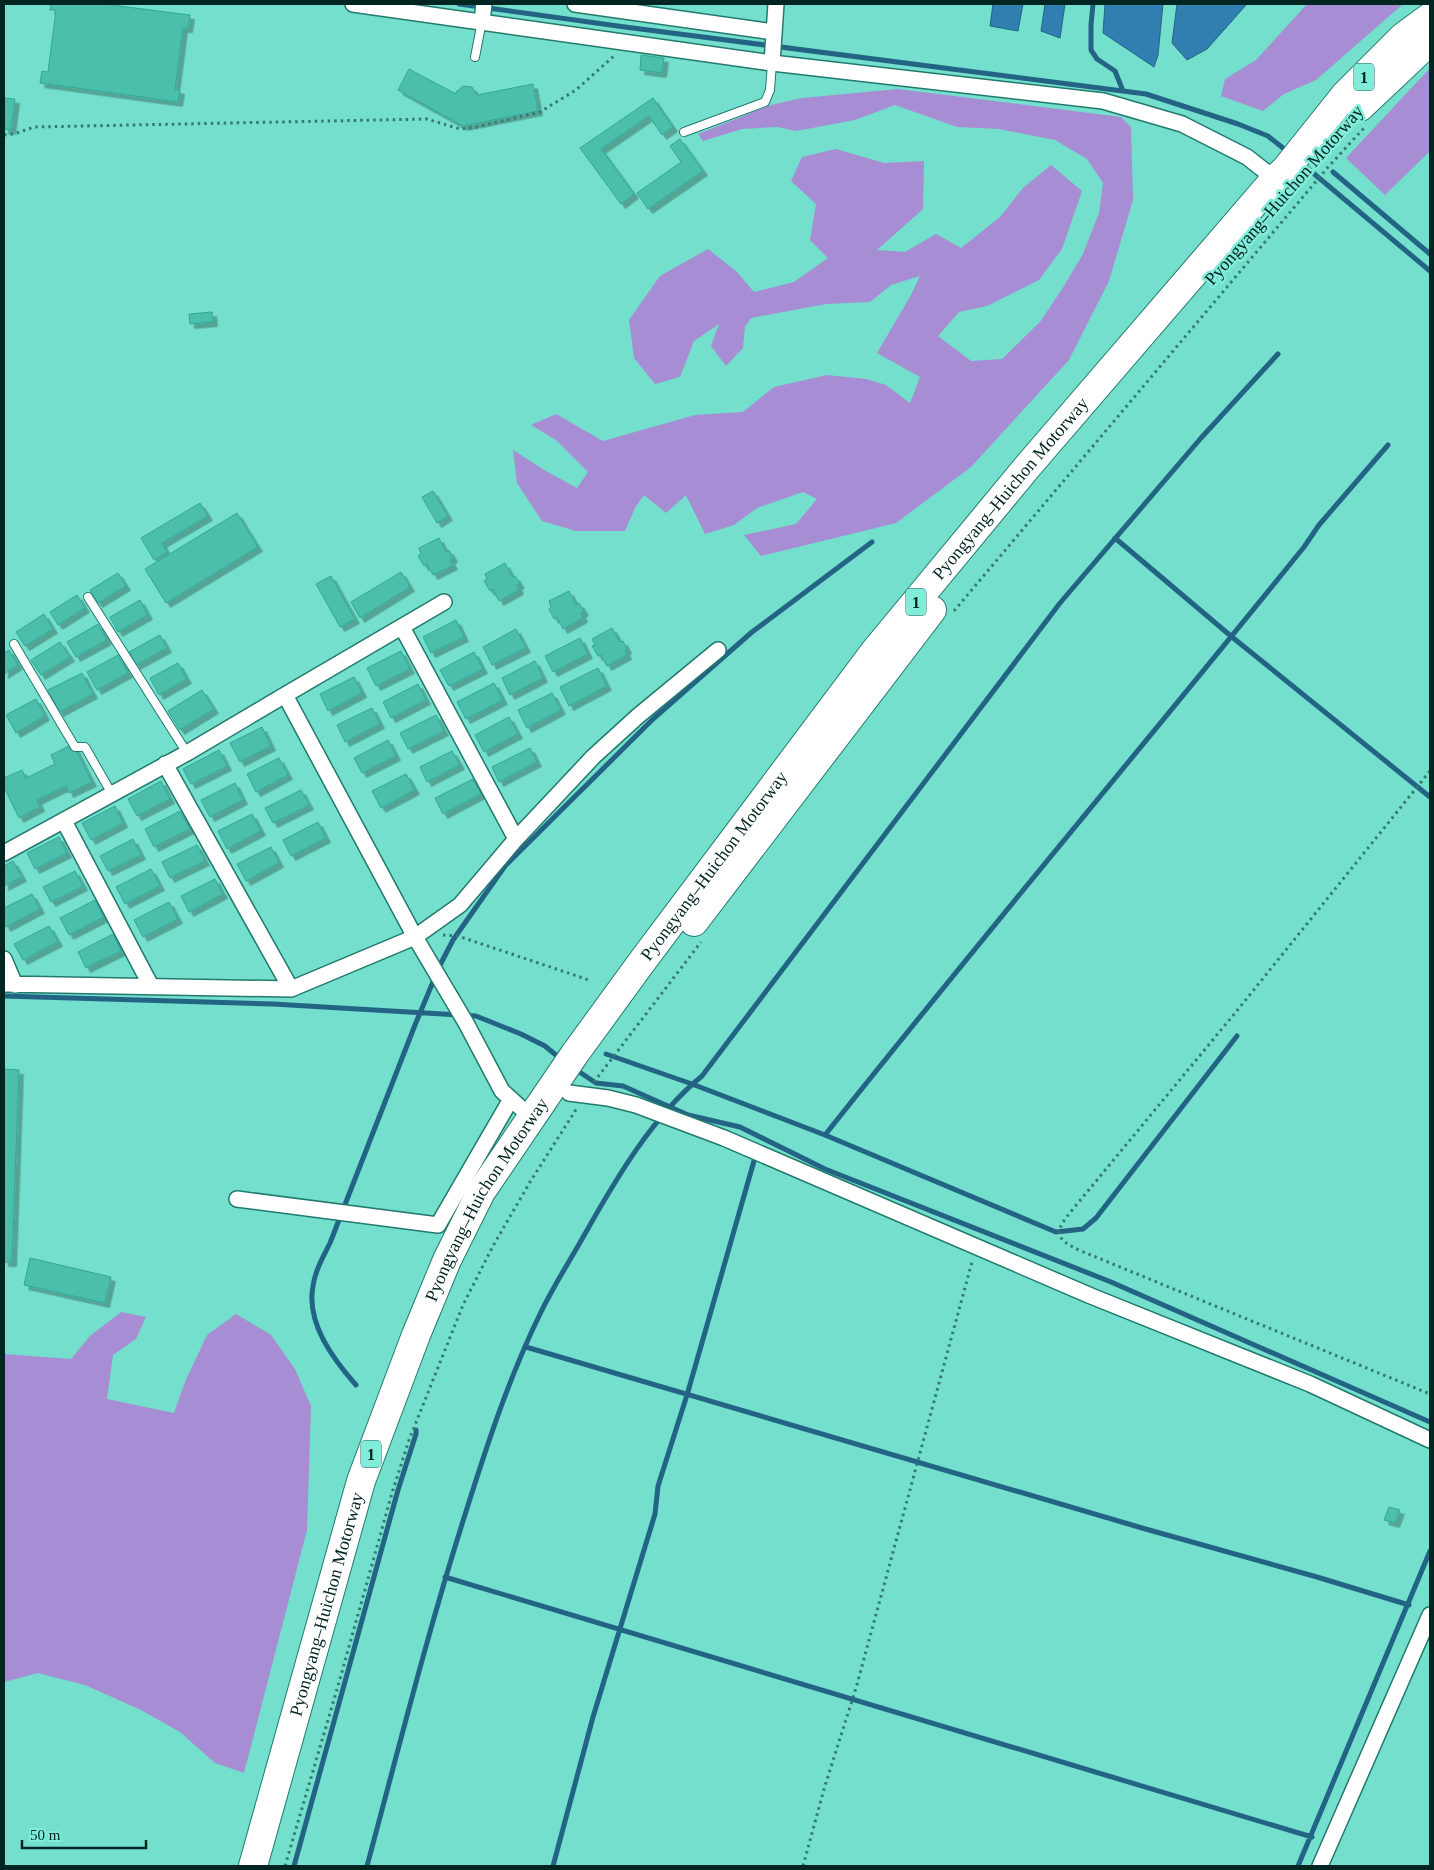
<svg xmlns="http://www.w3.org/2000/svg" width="1434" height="1870" font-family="'Times New Roman',serif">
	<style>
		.green { fill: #a78dd4 }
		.water { fill: #317fb0; stroke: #236485 }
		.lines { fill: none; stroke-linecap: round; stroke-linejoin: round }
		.stream { stroke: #236485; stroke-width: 5 }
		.building { fill: #4bbeac; stroke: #33a795; filter: url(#shadow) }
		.service-casing { stroke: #227a6d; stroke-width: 10 }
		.minor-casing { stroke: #227a6d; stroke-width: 18 }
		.motorway-casing { stroke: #227a6d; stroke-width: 30 }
		.path { stroke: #357a6f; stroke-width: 3; stroke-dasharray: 2.5 4; stroke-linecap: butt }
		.service { stroke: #fff; stroke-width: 8 }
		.minor { stroke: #fff; stroke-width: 15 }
		.motorway { stroke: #fff; stroke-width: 28 }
		.labels { text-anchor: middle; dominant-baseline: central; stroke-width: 5; stroke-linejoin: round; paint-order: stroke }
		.shield { fill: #80ecd9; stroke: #276158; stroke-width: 1 }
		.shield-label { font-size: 16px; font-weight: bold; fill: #012520 }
		.street-label { font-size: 18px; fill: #012520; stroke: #80ecd9 }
	</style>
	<defs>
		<filter id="shadow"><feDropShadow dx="4.5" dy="4.5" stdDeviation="0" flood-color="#0004"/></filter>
	</defs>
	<rect width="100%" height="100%" fill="#73dfcc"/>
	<path class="green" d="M1307,4H1403L1316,80L1284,94L1263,111L1221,96L1225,79L1256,60Z
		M1430,68V151L1385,195L1346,158Z
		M898,89L1121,117L1131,127L1133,200L1109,281L1069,360L971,467L896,523L761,556L744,535L796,524L817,499L803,492L757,508L734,525L705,534L686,495L666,513L644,495L635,508L625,531H576L542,521L517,483L513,450L546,471L577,488L588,472L556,440L531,425L556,414L603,441L695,415L743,412L774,387L827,375L866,379L886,385L910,403L920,377L877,353L911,295L920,276L891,285L870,302L826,304L751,318L745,327L743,348L726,366L711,346L719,324L694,341L680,377L655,384L634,358L629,320L660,276L708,249L736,271L754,292L794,282L828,258L810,240L816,204L791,181L802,157L836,149L884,163L924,161L923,209L877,250L905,252L936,234L961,248L1000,217L1023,188L1051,165L1082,191L1062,249L1039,280L987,306L959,312L938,336L971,361L1002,359L1040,322L1062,289L1083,254L1099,213L1103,183L1087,159L1055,140L999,129L957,127L895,105L855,120L796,131L777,127L742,129L703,141L698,134L771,105L802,98Z
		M121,1312L146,1317L136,1339L113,1355L107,1399L174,1413L185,1382L207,1335L236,1314L271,1335L295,1369L311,1406L307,1530L244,1773L215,1763L180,1732L141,1710L85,1685L38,1673L4,1682V1354L71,1359L90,1336Z"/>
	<path class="water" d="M993,4H1023L1018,31L990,26Z
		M1045,4H1065L1060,38L1041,31Z
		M1105,4H1163L1158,55L1154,67L1103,33Z
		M1177,4H1247L1207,49L1187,60L1172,43Z"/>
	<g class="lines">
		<path class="stream" d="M459,4L625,27L1146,94L1238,124L1268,136L1288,152
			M1093,4L1091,25V50L1097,59L1115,71L1123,91
			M1300,162L1430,271
			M1333,172L1430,254
			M1115,538L1232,637L1430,797
			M438,969L453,940L505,866L653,719L752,632L872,542
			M4,996L273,1004L476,1016L521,1034L545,1046L562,1060
			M606,1054L692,1084L825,1135L1056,1232L1083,1229L1096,1218L1237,1036
			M575,1069L596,1083L623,1086L688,1115L740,1127L825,1169L1111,1282L1430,1422
			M825,1135C982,937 1145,744 1304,547L1319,525L1388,445
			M526,1347L1142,1528L1317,1577L1409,1605
			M356,1385C333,1359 306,1323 313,1286C315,1271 323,1257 330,1243L415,1025L435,977
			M445,1577L1312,1837
			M294,1866L398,1490L416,1434V1430
			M367,1866C398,1751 427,1635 463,1521C485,1451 508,1379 541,1312C554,1285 571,1259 586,1232C617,1177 653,1116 702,1076L1060,603L1201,438L1278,354
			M553,1866L593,1717L655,1514L658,1486L687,1395L754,1161
			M1298,1866L1430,1551"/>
	</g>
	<path class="building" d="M51,4H104L190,15L188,28H183L175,89L180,90L178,102L40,83L42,71L48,72L56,10H50Z
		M641,55L664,58L662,73L640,70Z
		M409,69L456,94V92L463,86L472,87L477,95L533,84L538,111L463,126L398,90Z
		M4,98L15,99L11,130L4,129Z
		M653,98L673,127L662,135L649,116L601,149L634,194L621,204L580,148Z
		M680,139L703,171L648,209L637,193L681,162L670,146Z
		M212,312L213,322L190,324L189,314Z
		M433,491L448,516L437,523L422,497Z
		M200,503L208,516L162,543L167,552L154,560L141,538Z
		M237,513L258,547L166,603L145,569Z
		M439,538L446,552L449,550L453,558L450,560L453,565L433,575L427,564L424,566L418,556L421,554L419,548Z
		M505,563L512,577L515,576L520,584L517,585L519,590L499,601L493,589L490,591L484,581L487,579L485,574Z
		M401,572L410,587L360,618L351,602Z
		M118,573L126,586L98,603L90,590Z
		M331,576L355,619L340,627L316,584Z
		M569,591L576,605L579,603L584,611L581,613L583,618L563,629L557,617L554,619L549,609L551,607L549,601Z
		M77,595L85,608L58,625L50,612Z
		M140,600L148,615L118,632L110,617Z
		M44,614L53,629L25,646L16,632Z
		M456,620L464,637L431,653L423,637Z
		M98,624L107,640L76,657L67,642Z
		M612,628L620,642L623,641L627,649L625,651L627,655L607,666L601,655L598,656L592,646L595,645L592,639Z
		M516,629L526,648L492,665L483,647Z
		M160,635L167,648L136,665L129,652Z
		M580,638L588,654L553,672L545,656Z
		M60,642L70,657L41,675L31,660Z
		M9,650L18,665L4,674V653Z
		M401,651L410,669L376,686L367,668Z
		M474,652L483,669L449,686L440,670Z
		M118,655L128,673L97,690L87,672Z
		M535,661L543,678L510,695L502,678Z
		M178,663L187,679L159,695L150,678Z
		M598,668L607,686L569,706L560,687Z
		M82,673L93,694L59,712L48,690Z
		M354,677L362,693L328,711L320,694Z
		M494,683L503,700L466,719L457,702Z
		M418,684L426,700L391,718L383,702Z
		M202,690L214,709L180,730L168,711Z
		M552,693L561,710L527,728L518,710Z
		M36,699L45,716L16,733L6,715Z
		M372,708L380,724L345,742L337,725Z
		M436,715L444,731L408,749L400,733Z
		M509,717L518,734L484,752L475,735Z
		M262,727L271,746L240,762L230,743Z
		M388,740L396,756L362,773L354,758Z
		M73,744L92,782L69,793L66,786L37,800L40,807L19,818L4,787V778L22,770L26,778L55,764L51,755Z
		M530,748L537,762L499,782L492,767Z
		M219,750L227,766L191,784L183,769Z
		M452,751L460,765L427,782L420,767Z
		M279,758L288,775L256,792L247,774Z
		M406,774L415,790L381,808L372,791Z
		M473,779L481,794L443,814L435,798Z
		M161,781L170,799L137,816L128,799Z
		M235,783L243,800L210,817L201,800Z
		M301,790L309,805L273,823L265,808Z
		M115,806L123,823L91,840L82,823Z
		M180,811L190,829L154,847L145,829Z
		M252,814L261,831L227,849L218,831Z
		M318,822L326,838L291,856L283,840Z
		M59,837L67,853L35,869L27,853Z
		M133,839L141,855L108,871L100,856Z
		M197,845L205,861L170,878L162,862Z
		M271,847L279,863L246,881L237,864Z
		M13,861L22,877L4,886V866Z
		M151,869L160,886L125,904L116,887Z
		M75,871L83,886L51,902L43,887Z
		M215,879L223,894L189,912L181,896Z
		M32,894L40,909L6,927L4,923V908Z
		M95,900L104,917L69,935L60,918Z
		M169,902L178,919L143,937L134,920Z
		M49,926L58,942L23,960L14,944Z
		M113,934L121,951L86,968L78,952Z
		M4,1069L19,1070L12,1262H4Z
		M30,1258L111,1277L105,1303L24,1285Z
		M1389,1507L1400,1510L1395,1523L1384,1520Z"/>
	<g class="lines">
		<g class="service-casing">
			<path id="service" d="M475,57L482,21
				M684,132L765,102L770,90L772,63
				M88,597L187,753
				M14,644L75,747H85L112,794"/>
		</g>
		<g class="minor-casing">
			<path id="minor" d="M353,4L772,63L1103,101L1182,124L1247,157L1275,179
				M575,4L774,32
				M482,21L484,4
				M772,63L776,4
				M402,627L516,839
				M285,695L444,602
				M165,764L291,989
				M64,821L151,986
				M4,853L187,753L285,695L415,937L460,905L516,839L593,757L638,716L718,650
				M4,959L15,985
				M4,984L291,989L415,937L466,1023L502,1091L532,1118
				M569,1093L608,1098L636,1105L724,1138L1091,1296L1310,1384L1430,1440
				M237,1199L438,1225L511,1099
				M1320,1866L1430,1615"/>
		</g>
		<g class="motorway-casing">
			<g id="motorway">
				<path d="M1360,107L1430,41"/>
				<path d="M694,922L932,610"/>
				<path id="s1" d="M253,1866L361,1481L416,1335L447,1260L481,1192L574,1055L641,963L875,651L1028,466L1275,179L1285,170L1345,95L1404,36L1430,17"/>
			</g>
		</g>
		<path class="path" d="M4,135L14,134L34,127L427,119L460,129L477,127L540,112L576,90L615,55
			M954,611L1329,166L1364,128
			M1430,771L1240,1007L1073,1209C1054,1232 1053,1238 1081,1251L1430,1394
			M443,935L458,936L589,980
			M594,1082L701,942
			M285,1866L338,1686L392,1493L409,1440L463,1305L493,1246L530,1182L577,1108
			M803,1866L824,1789L856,1688L972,1262"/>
		<use href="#service" class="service"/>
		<use href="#minor" class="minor"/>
		<use href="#motorway" class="motorway"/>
	</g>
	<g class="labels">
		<g class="shield">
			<rect x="1354" y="63.5" width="20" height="27" rx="4"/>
			<rect x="906" y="588.5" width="20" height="27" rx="4"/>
			<rect x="361" y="1440.5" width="20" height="27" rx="4"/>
		</g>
		<g class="shield-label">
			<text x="1364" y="77">1</text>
			<text x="916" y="602">1</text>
			<text x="371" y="1454">1</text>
		</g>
		<g class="street-label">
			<text transform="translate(1284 195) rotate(-49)">Pyongyang–Huichon Motorway</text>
			<text stroke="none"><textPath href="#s1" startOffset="1594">Pyongyang–Huichon Motorway</textPath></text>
			<text stroke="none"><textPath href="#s1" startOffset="1114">Pyongyang–Huichon Motorway</textPath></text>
			<text stroke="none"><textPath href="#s1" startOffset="709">Pyongyang–Huichon Motorway</textPath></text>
			<text stroke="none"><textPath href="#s1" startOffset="272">Pyongyang–Huichon Motorway</textPath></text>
		</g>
	</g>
	<rect width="1434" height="1870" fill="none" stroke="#012520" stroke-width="10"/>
	<path d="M22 1840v8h124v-8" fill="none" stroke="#012520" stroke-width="2.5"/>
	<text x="30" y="1840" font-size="15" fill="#012520" stroke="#80ecd9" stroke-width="4" paint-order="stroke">50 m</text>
</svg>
